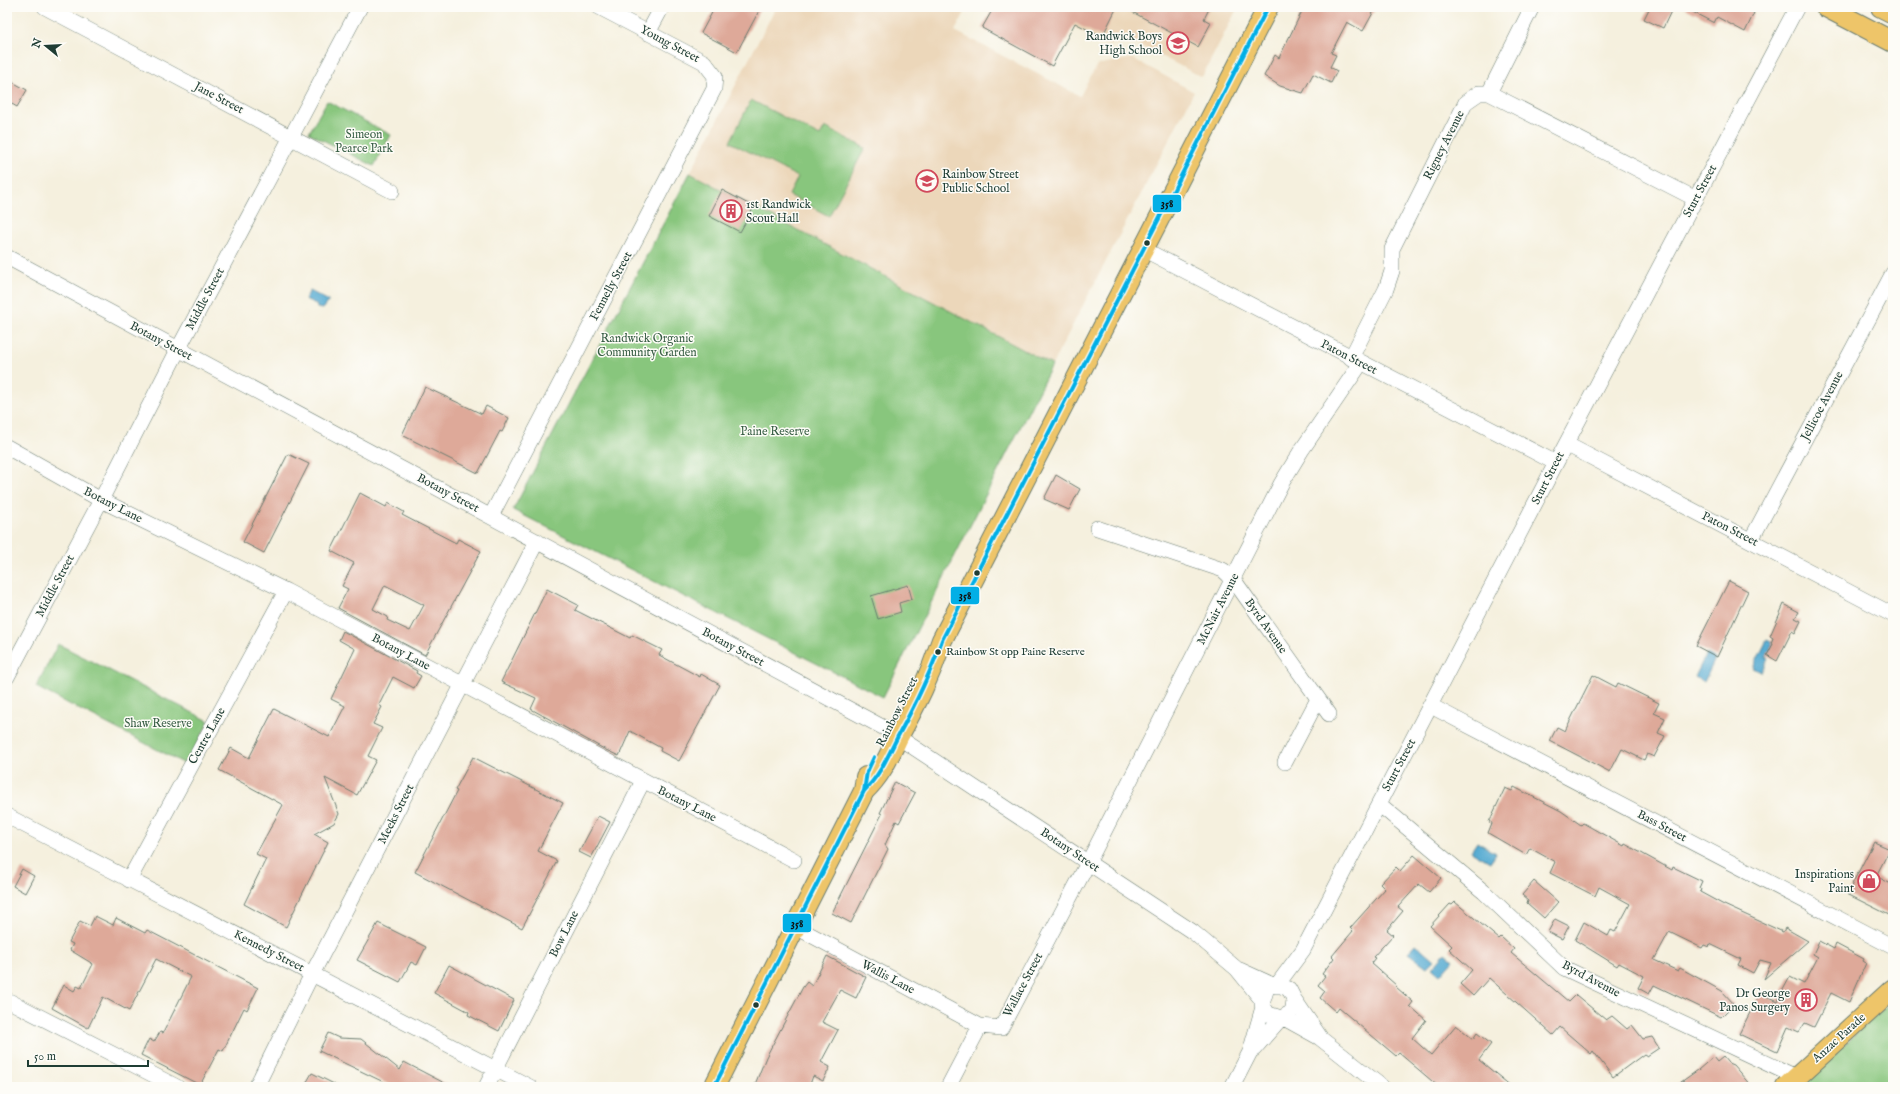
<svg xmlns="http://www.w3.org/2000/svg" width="1900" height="1094" font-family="'IM FELL English',serif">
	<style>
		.built { fill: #ecd7ba }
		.green { fill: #88c67d; stroke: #548258 }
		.water { fill: #56abd2; stroke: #3a7483 }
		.building { fill: #dea999; fill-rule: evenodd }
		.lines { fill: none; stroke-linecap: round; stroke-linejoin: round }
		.minor-casing { stroke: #6a7c70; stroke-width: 16 }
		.major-casing { stroke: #6a7c70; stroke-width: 22 }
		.minor { stroke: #fff; stroke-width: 15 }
		.major { stroke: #eec569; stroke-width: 20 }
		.bus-1-casing { stroke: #fdfcf7; stroke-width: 7 }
		.bus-1 { stroke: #02afe6; stroke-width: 4 }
		.bus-dot { fill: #1f3d34; stroke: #fdfcf7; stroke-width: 1.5 }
		.labels { text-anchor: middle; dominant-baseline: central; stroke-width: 3; stroke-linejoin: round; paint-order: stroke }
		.bus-label { font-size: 11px; fill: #1f3d34; stroke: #fdfcf7; text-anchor: start }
		.poi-label { font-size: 12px; fill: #1f3d34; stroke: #fdfcf7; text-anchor: end }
		.street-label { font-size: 12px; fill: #1f3d34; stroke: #fdfcf7 }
		.park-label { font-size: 12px; fill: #395f46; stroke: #fdfcf7 }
		.line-badge { stroke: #fdfcf7; stroke-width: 1.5 }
		.pale-badge-label { font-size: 11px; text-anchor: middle; font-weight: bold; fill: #111 }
	</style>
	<rect width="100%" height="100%" fill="#fdfcf7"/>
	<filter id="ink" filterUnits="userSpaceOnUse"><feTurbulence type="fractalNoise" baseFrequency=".025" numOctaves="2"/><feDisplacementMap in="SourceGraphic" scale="8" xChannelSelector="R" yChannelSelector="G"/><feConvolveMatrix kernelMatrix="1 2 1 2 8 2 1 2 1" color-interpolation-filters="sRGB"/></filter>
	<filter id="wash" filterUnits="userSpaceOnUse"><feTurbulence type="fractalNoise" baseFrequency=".012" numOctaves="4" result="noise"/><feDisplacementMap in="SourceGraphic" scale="16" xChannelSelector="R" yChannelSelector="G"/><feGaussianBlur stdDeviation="0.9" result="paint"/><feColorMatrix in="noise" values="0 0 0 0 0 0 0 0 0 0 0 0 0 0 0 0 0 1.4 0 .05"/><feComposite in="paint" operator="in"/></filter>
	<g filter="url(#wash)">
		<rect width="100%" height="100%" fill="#f5f0de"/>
		<path class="built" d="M776,7H968L955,31L1080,96L1097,65L1132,58L1194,92L1052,365L690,173Z
			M1037,7H1238L1202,77L1133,42L1108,45Z"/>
		<path class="green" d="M751,100L820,136L825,127L865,148L829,216L789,195L798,177L730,142Z
			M327,101L391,135L374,166L309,133Z
			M690,173L1052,365L883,697L513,510Z
			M58,644L209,721L187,765L36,687Z
			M1893,1000V1087H1799Z"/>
		<path class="water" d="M310,291L329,301L322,309L317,308L316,304L305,299Z
			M1767,640L1773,643L1766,657L1768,658L1761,672L1753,668Z
			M1706,654L1715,659L1704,682L1695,677Z
			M1477,842L1496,853L1490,862L1471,851Z
			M1416,944L1434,960L1427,967L1408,953Z
			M1445,953L1453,960L1440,975L1432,968Z"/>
		<g id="blocks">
			<path class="building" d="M715,7H761L737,52L701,33Z
				M994,7H1117L1102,37L1075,23L1052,66L982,28Z
				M1123,7H1210L1204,19L1211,23L1198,47Z
				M1304,7H1367L1374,11L1363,31L1347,22L1331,53L1336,55L1330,67L1337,71L1331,83L1313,74L1303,93L1280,86L1264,76L1275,55L1279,58Z
				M1650,7H1673L1663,28L1644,19Z
				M1683,7H1743L1754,13L1745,32L1717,17L1714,23Z
				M7,79L27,90L17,107L7,101Z
				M722,190L754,207L740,232L709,216Z
				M425,387L482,414L486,406L509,418L502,432L500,431L478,473L402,435Z
				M288,454L309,464L264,553L243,542Z
				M1056,475L1080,489L1069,510L1044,499Z
				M360,493L386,507L388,503L404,512L402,515L456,543L458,539L481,551L425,655L338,608L348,589L342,586L354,563L331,551ZM385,585L424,605L410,631L387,620L388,617L373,609Z
				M1729,581L1748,591L1717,657L1696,646Z
				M908,585L912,599L899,603L901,612L878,619L871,596Z
				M547,589L578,605L575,610L630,638L632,635L662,650L659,655L700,677L701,674L720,685L679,761L660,751L661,748L630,731L619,756L606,750L531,709L536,698L501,682Z
				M1784,604L1799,612L1795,618L1801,621L1795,633L1792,631L1777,661L1767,655L1773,644L1771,643L1773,638L1770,636Z
				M343,631L417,671L416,673L421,676L414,688L393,677L379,705L382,707L373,724L382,728L368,756L376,760L357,795L325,778L339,814L334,823L314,834L328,842L286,927L244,904L266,859L256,854L283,805L219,770L231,748L249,758L274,709L329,737L345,706L331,699L355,649L339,640Z
				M1593,675L1616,687L1618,683L1659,703L1654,713L1665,718L1658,733L1665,736L1654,757L1647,754L1644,760L1622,749L1610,772L1550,741L1557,727L1565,731Z
				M473,757L563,803L538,851L557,861L522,928L415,872L457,791L455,790Z
				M895,782L915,793L899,823L896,821L885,845L888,849L851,923L832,913L882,814L880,813Z
				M1514,787L1561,811L1581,825L1583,823L1624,846L1625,844L1672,870L1673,867L1702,881L1699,888L1701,889L1700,892L1722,904L1783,932L1785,928L1808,941L1764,979L1771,963L1760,960L1753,973L1738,965L1741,959L1710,944L1709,947L1704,945L1702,948L1669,932L1654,960L1678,971L1680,968L1722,991L1734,1004L1721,1017L1654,985L1649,994L1638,988L1644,976L1619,963L1617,966L1575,940L1584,922L1608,936L1611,930L1615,932L1630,904L1599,887L1595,896L1550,873L1555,862L1530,848L1526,855L1488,833L1492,823L1489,822L1505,788L1512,791Z
				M598,816L610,822L591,858L579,852Z
				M1874,842L1890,849L1876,876L1893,885V917L1847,894Z
				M1414,855L1441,878L1429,892L1419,884L1398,907L1403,911L1387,930L1393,935L1373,957L1375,958L1371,963L1397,986L1396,987L1413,1002L1410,1006L1426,1020L1412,1038L1431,1055L1456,1025L1473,1039L1477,1033L1491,1044L1479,1060L1512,1087H1439L1399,1053L1396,1056L1339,1008L1336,1012L1320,998L1325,991L1318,985L1325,976L1322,974L1334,958L1332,956L1353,931L1350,928L1385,889L1380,884L1396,867L1400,871Z
				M22,869L34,876L25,893L13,886Z
				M1534,881L1558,902L1544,918L1527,903L1528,900L1522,895Z
				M1455,902L1499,939L1501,937L1514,949L1511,953L1569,1002L1576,995L1606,1020L1612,1016L1627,1029L1632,1025L1643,1039L1652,1037L1659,1048L1647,1056L1644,1054L1613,1077L1593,1051L1591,1054L1560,1027L1553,1035L1489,978L1473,996L1460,984L1472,970L1449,949L1452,946L1430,926L1450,904L1452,905Z
				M95,916L113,925L116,918L145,933L147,930L258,988L247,1010L244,1008L223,1051L219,1049L200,1085L141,1055L149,1039L154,1042L160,1032L163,1033L191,977L156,959L129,1011L103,997L88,1028L52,1008L64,985L74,991L77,986L81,988L93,964L70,950L73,944L69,942L80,921L90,926Z
				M1555,919L1569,926L1562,939L1548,932Z
				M378,923L426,947L417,965L411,962L400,982L357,960Z
				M1819,941L1834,949L1836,944L1864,959L1863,961L1866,963L1849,1002L1831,993L1814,1027L1805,1023L1799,1032L1788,1027L1777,1052L1739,1034L1760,993L1777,1001L1790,977L1804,984L1818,957L1813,954Z
				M827,956L866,977L856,998L840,990L822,1022L838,1030L821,1062L830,1067L823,1081L813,1076L809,1087H754L766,1057L803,987L807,982L812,986Z
				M449,965L514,1000L499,1031L468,1015L469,1012L434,993Z
				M328,1033L339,1038L361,1039L400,1070L404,1062L452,1087H394L319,1051Z
				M1713,1057L1717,1062L1723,1057L1728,1063L1733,1065L1752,1087H1674L1698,1070Z
				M312,1073L340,1087H304Z"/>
		</g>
	</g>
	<g filter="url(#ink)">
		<use href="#blocks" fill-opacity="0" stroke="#6a7c70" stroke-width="1"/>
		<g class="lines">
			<g class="minor-casing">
				<path id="minor" d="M45,7L392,191
					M648,33L662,7
					M1489,93L1532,7
					M1143,249L1556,463
					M7,257L888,730
					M1351,358L1386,289L1392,271V249L1466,102L1479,93H1489L1696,199
					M1566,444L1893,615
					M7,447L101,500L286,591L794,860
					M491,516L714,89L715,76L704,62L599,7
					M1097,528L1223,570L1233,579L1329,714
					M1751,540L1893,273
					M7,677L101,500L181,344L360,7
					M1431,706L1893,947
					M898,737L1193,932L1237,969L1262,1000
					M1285,762L1318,699
					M1379,804L1484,892L1564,968L1796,1077
					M7,816L530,1087
					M129,880L286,591
					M796,927L980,1026
					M1240,970L1275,986H1281L1289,989L1294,999L1293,1009L1290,1013L1281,1018L1268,1014L1262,1004L1266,991
					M1277,985L1303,950L1556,463L1797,7
					M1294,999L1320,1037
					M7,1000L177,1087
					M1282,1017L1320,1038L1382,1087
					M1254,1049L1281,1018
					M256,1087L308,982L537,541
					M486,1087L643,781
					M948,1087L980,1026L1001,1028L1088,863L1281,484L1301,451L1361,363
					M1232,1087L1250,1052L1263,1007"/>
			</g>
			<g class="major-casing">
				<path id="major" d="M1826,7L1893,42
					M1881,7L1893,13
					M864,791C881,775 888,758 898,737C916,704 930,676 942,640L1268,7
					M714,1087L864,791L866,777
					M1786,1087L1893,989"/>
			</g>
			<use href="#minor" class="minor"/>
			<use href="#major" class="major"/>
			<g class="bus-1-casing">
				<path id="bus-1" d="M864,791C880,775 888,756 898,736C915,705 930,674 942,640L1268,7
					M714,1087L864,791L867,772L874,757"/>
			</g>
			<use href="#bus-1" class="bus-1"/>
		</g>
	</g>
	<defs>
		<g id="school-ring" transform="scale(1.15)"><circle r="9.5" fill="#fdfcf7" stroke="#d1495b" stroke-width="1.5"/><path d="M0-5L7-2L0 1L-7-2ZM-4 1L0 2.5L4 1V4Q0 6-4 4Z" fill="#d1495b"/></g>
		<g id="building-ring" transform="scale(1.15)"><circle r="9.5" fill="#fdfcf7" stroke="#d1495b" stroke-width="1.5"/><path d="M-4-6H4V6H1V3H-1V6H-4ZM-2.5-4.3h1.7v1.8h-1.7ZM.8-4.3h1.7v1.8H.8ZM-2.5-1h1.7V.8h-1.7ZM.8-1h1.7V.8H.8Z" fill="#d1495b"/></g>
		<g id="shop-ring" transform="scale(1.15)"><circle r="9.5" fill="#fdfcf7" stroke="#d1495b" stroke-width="1.5"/><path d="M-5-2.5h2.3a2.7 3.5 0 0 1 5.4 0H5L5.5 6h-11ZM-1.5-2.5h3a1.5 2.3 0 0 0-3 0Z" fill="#d1495b"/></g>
	</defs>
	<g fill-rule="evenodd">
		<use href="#school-ring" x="1178" y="43"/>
		<use href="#school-ring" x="927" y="181"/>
		<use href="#building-ring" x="731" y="211"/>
		<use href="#shop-ring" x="1869" y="881"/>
		<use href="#building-ring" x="1806" y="1000"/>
	</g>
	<g class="bus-dot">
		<circle cx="1147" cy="243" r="3.5"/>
		<circle cx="977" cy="573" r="3.5"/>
		<circle cx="938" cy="652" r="3.5"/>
		<circle cx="756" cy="1005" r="3.5"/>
	</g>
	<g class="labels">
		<g class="bus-label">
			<text x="946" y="652">Rainbow St opp Paine Reserve</text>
		</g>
		<g class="poi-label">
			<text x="1162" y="36">Randwick Boys<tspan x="1162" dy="14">High School</tspan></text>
			<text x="942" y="174" text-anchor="start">Rainbow Street<tspan x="942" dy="14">Public School</tspan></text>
			<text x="746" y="204" text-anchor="start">1st Randwick<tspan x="746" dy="14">Scout Hall</tspan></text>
			<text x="1854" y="874">Inspirations<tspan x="1854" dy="14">Paint</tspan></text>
			<text x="1790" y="993">Dr George<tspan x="1790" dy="14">Panos Surgery</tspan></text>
		</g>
		<g class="street-label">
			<text transform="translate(670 44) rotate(28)">Young Street</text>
			<text transform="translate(219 98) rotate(28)">Jane Street</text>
			<text transform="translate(1444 145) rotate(-63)">Rigney Avenue</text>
			<text transform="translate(1700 191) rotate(-62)">Sturt Street</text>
			<text transform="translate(611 286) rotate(-62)">Fennelly Street</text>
			<text transform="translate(205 299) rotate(-62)">Middle Street</text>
			<text transform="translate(161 341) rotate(28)">Botany Street</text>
			<text transform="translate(1349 357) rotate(27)">Paton Street</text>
			<text transform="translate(1822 406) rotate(-62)">Jellicoe Avenue</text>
			<text transform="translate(1548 478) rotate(-63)">Sturt Street</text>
			<text transform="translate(448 493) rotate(28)">Botany Street</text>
			<text transform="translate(113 505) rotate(27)">Botany Lane</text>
			<text transform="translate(1730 529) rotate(27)">Paton Street</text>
			<text transform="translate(55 586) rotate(-62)">Middle Street</text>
			<text transform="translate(1218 609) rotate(-63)">McNair Avenue</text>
			<text transform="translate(1266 626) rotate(55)">Byrd Avenue</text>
			<text transform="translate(733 647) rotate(28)">Botany Street</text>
			<text transform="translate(401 652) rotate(28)">Botany Lane</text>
			<text transform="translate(897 712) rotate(-63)">Rainbow Street</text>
			<text transform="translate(207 736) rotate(-61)">Centre Lane</text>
			<text transform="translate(1399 765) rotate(-62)">Sturt Street</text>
			<text transform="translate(687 804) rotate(27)">Botany Lane</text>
			<text transform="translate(396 814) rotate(-63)">Meeks Street</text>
			<text transform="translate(1662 826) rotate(28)">Bass Street</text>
			<text transform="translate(1070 850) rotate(34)">Botany Street</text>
			<text transform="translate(564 934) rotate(-63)">Bow Lane</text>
			<text transform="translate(269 951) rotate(27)">Kennedy Street</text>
			<text transform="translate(888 977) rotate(28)">Wallis Lane</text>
			<text transform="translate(1591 979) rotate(28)">Byrd Avenue</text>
			<text transform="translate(1023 985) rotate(-62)">Wallace Street</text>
			<text transform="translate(1839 1038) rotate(-42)">Anzac Parade</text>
		</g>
		<g class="park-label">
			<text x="364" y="134">Simeon<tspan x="364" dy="14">Pearce Park</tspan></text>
			<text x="647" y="338">Randwick Organic<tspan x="647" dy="14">Community Garden</tspan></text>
			<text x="775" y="431">Paine Reserve</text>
			<text x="158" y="723">Shaw Reserve</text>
		</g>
	</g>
	<g class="line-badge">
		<rect x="1152" y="194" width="30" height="19" rx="4" fill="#02afe6"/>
		<rect x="950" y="586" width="30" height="19" rx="4" fill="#02afe6"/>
		<rect x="782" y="913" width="30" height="20" rx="4" fill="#02afe6"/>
	</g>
	<g class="pale-badge-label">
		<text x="1167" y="207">358</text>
		<text x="965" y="599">358</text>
		<text x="797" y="927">358</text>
	</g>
	<rect width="1900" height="1094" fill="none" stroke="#fdfcf7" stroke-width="24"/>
	<g transform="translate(46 46) rotate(288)" stroke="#fdfcf7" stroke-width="3" paint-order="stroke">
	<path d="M0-3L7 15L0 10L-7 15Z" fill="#1f3d34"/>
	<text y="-6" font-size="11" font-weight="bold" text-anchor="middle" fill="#1f3d34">N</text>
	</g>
	<path d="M28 1060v6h120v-6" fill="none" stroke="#1f3d34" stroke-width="2"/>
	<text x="34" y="1060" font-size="12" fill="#1f3d34" stroke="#fdfcf7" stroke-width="3" paint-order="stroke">50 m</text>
</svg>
